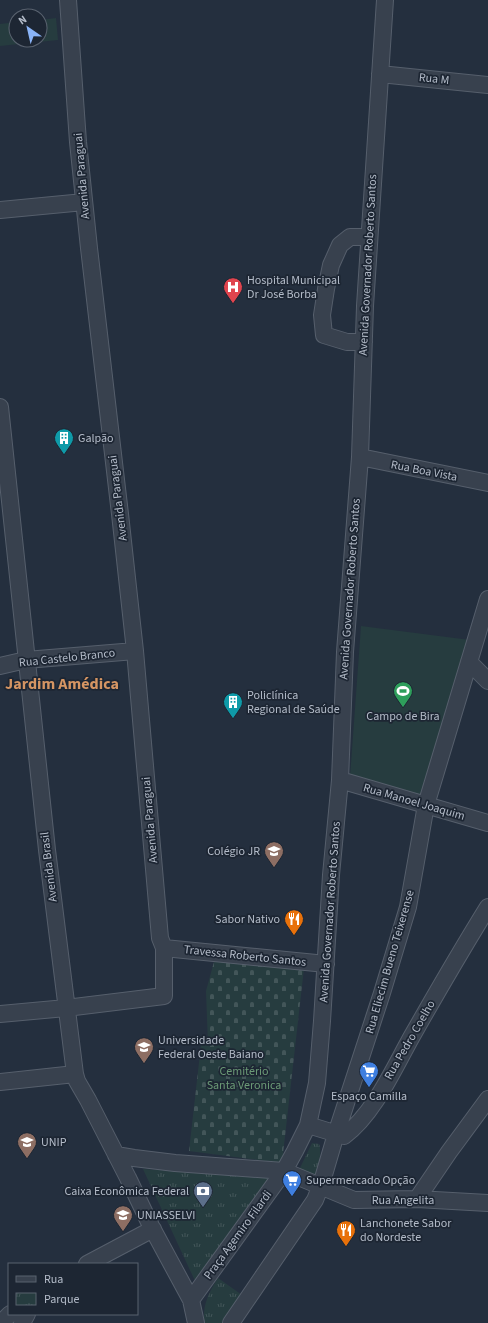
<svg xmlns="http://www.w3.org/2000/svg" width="488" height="1323" font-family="'Source Sans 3',sans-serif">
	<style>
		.cemetery { fill: url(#cemetery-stones) }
		.park { fill: url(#park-tufts) }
		.garden { fill: #263c3f }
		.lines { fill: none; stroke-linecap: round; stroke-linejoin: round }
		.minor-casing { stroke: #565f6c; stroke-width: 18 }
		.minor { stroke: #38414e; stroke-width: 16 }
		.labels { text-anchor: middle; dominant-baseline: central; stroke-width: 3.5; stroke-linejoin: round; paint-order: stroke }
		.street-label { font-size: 12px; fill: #b4bcc9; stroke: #1d2633 }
		.poi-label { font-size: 12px; fill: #b4bcc9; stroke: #1d2633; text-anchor: start }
		.park-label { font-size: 12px; fill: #6b9a76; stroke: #1d2633 }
		.district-label { font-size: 16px; font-weight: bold; fill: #d59563; stroke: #1d2633 }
	</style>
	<defs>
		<pattern id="cemetery-stones" width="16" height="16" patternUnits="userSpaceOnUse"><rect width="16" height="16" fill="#263c3f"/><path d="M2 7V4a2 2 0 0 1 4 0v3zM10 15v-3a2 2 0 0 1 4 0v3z" fill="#435659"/></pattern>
		<pattern id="park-tufts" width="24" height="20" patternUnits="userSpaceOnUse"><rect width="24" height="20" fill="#263c3f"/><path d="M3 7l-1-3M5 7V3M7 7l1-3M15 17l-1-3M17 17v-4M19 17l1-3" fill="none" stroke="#435659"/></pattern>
	</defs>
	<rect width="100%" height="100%" fill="#242f3e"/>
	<path class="cemetery" d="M215,958L304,968L282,1163L189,1151L201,1045L208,1044L206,991Z"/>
	<path class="park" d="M312,1143L319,1144C322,1152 319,1167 315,1174L311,1175L301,1170L300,1168Z
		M143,1169L270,1177L196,1283Z
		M218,1278L242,1295L222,1323H204C203,1304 208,1294 218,1278Z"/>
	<path class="garden" d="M56,18L58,40L0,46V24L16,22V40H40V20Z
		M361,626L470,640L425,799L350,777Z"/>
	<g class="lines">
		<g class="minor-casing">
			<path id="minor" d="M380,74L488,85
				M0,210L84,202
				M364,342H347L324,335L322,315L326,289L331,265L340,245L350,237H369
				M0,407L47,850L75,1074L77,1081L88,1100L128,1178L151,1226L191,1300L196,1323
				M360,457L488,483
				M469,662L488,681
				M0,666L26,660L135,651
				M340,780L488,823
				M164,948L326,964
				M0,1014L66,1008L164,996V948L160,938L135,651L120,514L89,248L78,142L68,0
				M0,1082L75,1074
				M308,1125L344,1136C374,1114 394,1068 412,1036C437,992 462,949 488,907
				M116,1155L134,1158L175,1163L284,1171L354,1200L417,1199L488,1203
				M417,1199L449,1152L488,1099
				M87,1264L153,1229
				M191,1300L284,1171L295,1151L308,1125L317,1083L322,1021L331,875L340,780L345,652L360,457L365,306L385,0
				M1,1323L10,1314
				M22,1323L27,1314
				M231,1323L315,1200L321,1185L336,1134L382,993L408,907L426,805L488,599"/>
		</g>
		<use href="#minor" class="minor"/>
	</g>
	<defs>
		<g id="hospital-pin" transform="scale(1)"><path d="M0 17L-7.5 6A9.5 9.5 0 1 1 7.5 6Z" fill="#e0444e" stroke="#1d2633"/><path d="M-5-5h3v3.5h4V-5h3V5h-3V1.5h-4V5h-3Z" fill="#fff"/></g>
		<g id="building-pin" transform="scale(1)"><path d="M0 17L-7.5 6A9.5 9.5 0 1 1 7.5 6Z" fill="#0f9aa8" stroke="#1d2633"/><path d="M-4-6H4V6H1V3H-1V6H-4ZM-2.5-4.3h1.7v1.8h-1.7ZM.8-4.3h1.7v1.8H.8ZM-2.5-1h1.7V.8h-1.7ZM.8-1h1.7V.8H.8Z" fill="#fff"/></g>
		<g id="stadium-pin" transform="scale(1)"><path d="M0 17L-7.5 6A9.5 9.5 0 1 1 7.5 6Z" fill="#2e9e5b" stroke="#1d2633"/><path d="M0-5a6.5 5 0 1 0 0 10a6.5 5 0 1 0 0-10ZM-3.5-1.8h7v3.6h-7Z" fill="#fff"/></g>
		<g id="school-pin" transform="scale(1)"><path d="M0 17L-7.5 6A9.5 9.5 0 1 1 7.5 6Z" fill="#8d6e63" stroke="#1d2633"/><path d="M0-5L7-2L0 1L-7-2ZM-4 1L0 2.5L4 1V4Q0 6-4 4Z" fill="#fff"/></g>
		<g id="restaurant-pin" transform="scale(1)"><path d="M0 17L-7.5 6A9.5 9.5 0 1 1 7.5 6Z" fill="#e8710a" stroke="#1d2633"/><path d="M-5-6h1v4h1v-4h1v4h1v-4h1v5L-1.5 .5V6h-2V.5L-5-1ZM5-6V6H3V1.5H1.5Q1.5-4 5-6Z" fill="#fff"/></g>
		<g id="university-pin" transform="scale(1)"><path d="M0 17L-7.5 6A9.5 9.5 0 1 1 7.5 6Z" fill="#8d6e63" stroke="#1d2633"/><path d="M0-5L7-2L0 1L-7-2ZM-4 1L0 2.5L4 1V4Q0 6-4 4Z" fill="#fff"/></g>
		<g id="supermarket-pin" transform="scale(1)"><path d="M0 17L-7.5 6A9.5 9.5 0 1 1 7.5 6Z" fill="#3f7fe0" stroke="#1d2633"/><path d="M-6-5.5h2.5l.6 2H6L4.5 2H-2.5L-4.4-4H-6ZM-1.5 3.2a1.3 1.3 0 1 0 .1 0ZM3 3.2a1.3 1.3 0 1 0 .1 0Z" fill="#fff"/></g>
		<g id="bank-pin" transform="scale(1)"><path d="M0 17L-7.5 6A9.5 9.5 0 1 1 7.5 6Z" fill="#5c6f8a" stroke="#1d2633"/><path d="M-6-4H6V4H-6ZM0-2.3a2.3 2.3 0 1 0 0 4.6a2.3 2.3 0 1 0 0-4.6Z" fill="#fff"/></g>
	</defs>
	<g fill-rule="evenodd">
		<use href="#hospital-pin" x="233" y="287"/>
		<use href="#building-pin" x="64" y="438"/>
		<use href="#stadium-pin" x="403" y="691"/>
		<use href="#building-pin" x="233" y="702"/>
		<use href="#school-pin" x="274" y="851"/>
		<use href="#restaurant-pin" x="294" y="919"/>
		<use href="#university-pin" x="144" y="1047"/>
		<use href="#supermarket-pin" x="369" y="1071"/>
		<use href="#university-pin" x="27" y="1142"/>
		<use href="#supermarket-pin" x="292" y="1180"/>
		<use href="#bank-pin" x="203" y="1191"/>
		<use href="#university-pin" x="123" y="1215"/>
		<use href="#restaurant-pin" x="346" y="1230"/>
	</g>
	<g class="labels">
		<g class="street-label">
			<text transform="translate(434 79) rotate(6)">Rua M</text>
			<text transform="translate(82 176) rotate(-95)">Avenida Paraguai</text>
			<text transform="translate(368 265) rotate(-87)">Avenida Governador Roberto Santos</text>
			<text transform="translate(424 471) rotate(11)">Rua Boa Vista</text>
			<text transform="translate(118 498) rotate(-97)">Avenida Paraguai</text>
			<text transform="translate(350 589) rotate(-86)">Avenida Governador Roberto Santos</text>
			<text transform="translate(67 658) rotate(-6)">Rua Castelo Branco</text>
			<text transform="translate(414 802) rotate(16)">Rua Manoel Joaquim</text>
			<text transform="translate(150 820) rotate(-95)">Avenida Paraguai</text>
			<text transform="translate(49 867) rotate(-97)">Avenida Brasil</text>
			<text transform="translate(330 912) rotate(-86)">Avenida Governador Roberto Santos</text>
			<text transform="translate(245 956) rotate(6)">Travessa Roberto Santos</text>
			<text transform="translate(390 962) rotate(-74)">Rua Eliecim Bueno Teixerense</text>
			<text transform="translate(410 1040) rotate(-60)">Rua Pedro Coelho</text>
			<text x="403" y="1200">Rua Angelita</text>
			<text transform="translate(238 1235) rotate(-54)">Praça Agemiro Filardi</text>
		</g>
		<g class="poi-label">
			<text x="247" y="280">Hospital Municipal<tspan x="247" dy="14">Dr José Borba</tspan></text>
			<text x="78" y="438">Galpão</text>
			<text x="247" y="695">Policlínica<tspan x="247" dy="14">Regional de Saúde</tspan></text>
			<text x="403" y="716" text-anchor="middle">Campo de Bira</text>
			<text x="260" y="851" text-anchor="end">Colégio JR</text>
			<text x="280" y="919" text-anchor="end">Sabor Nativo</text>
			<text x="158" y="1040">Universidade<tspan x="158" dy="14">Federal Oeste Baiano</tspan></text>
			<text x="369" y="1096" text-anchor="middle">Espaço Camilla</text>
			<text x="41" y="1142">UNIP</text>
			<text x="306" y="1180">Supermercado Opção</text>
			<text x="189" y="1191" text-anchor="end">Caixa Econômica Federal</text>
			<text x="137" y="1215">UNIASSELVI</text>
			<text x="360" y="1223">Lanchonete Sabor<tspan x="360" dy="14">do Nordeste</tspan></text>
		</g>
		<g class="park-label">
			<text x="244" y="1071">Cemitério<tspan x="244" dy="14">Santa Veronica</tspan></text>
		</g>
		<g class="district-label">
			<text x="62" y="684">Jardim Amédica</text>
		</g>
	</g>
	<rect x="8" y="1263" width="130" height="52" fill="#1d2633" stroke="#59626f"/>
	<rect x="16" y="1276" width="20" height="6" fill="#38414e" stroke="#59626f"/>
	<text x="44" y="1283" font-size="12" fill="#b4bcc9">Rua</text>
	<rect x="16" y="1293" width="20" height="12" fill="url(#park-tufts)" stroke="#59626f"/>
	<text x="44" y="1303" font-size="12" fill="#b4bcc9">Parque</text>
	<g transform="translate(28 28) rotate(326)"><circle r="19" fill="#1d2633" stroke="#59626f"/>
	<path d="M0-3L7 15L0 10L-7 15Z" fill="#8ab4f8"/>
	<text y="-6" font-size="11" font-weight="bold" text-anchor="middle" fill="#b4bcc9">N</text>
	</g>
</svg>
